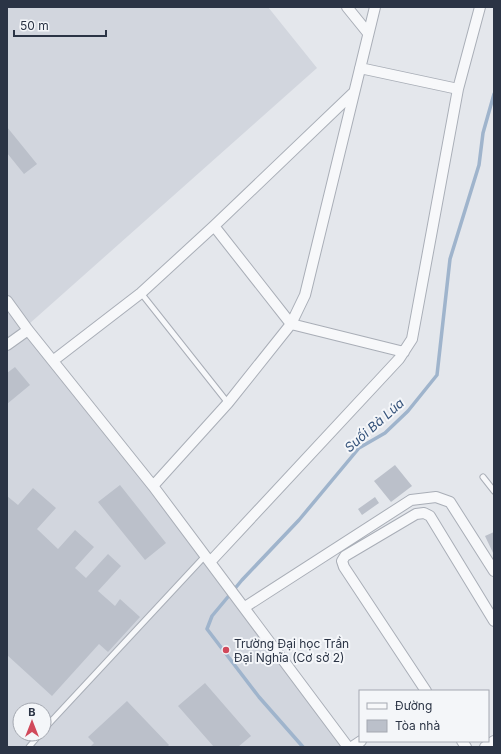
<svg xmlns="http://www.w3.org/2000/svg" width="501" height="754" font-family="Inter,sans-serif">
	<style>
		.built { fill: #d2d6de; fill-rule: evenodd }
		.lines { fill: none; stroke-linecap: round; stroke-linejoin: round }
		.stream { stroke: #9fb4cc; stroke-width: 3.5 }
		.building { fill: #bbc0ca }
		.service-casing { stroke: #a9aeb7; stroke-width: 7 }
		.minor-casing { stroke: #a9aeb7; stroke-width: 12 }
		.service { stroke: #f7f8fa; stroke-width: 5 }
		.minor { stroke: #f7f8fa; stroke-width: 10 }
		.poi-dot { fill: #d1495b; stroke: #f4f6f9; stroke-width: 1.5 }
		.labels { text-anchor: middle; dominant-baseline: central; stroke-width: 4; stroke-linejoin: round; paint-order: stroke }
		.poi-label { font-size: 12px; fill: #2b3445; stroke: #f4f6f9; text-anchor: start }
		.water-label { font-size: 13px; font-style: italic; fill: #34527a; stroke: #f4f6f9 }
	</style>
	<rect width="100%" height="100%" fill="#e4e7ec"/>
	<path class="built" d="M7,7H268L317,68L29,324L7,340Z
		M27,336L150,490L343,747H7V351ZM20,710H44V734H20Z"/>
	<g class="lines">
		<path class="stream" d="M303,747L259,697L207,629L212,616L242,580L299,520L359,448L385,433L408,411L437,375L450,259L479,165L483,133L494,94"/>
	</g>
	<path class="building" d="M7,127L37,164L24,174L7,153Z
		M15,367L30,385L7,404V373Z
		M395,465L412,486L391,502L374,481Z
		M120,485L166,543L145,560L98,502Z
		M33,488L56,508L37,529L58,549L75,530L94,547L75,568L86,578L108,554L121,566L98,591L115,606L120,599L140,617L108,652L99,644L52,696L7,655V496L18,505Z
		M375,497L379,503L362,515L358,509Z
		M494,532V555L485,536Z
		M205,683L251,736L238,747H214L178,706Z
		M127,701L169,745L167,747H90L94,743L88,737Z"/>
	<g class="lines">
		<g class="service-casing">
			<path id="service" d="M141,293L228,403
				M483,477L494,491
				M44,729L205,556
				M29,747L40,734"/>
		</g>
		<g class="minor-casing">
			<path id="minor" d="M347,7L368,33
				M360,68L458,89
				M214,226L291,324L404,352
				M7,301L28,330L153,486L348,747
				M7,345L28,330
				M54,360L141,293L214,226L353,93
				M153,486L228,403L291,324L305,295L375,7
				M210,562L399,359L412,339L458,89L480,7
				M245,607L411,500L436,497L450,502L494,571
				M426,691L344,567L342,561L345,556L416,514L424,513L430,516L494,621
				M462,741L466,747
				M352,747L361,741
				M485,747L494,741"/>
		</g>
		<use href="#service" class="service"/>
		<use href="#minor" class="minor"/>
	</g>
	<circle class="poi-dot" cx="226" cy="650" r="4"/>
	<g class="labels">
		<g class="poi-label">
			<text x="234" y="643">Trường Đại học Trần<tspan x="234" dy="14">Đại Nghĩa (Cơ sở 2)</tspan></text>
		</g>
		<g class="water-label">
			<text transform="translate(374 425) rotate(-41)">Suối Bà Lúa</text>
		</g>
	</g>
	<rect width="501" height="754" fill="none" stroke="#2b3445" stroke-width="16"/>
	<rect x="359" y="690" width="130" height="52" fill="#f4f6f9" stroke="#a4a8b1"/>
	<rect x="367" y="703" width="20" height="6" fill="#f7f8fa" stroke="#a4a8b1"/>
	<text x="395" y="710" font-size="12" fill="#2b3445">Đường</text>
	<rect x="367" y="720" width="20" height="12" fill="#bbc0ca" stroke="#a4a8b1"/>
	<text x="395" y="730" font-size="12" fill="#2b3445">Tòa nhà</text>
	<g transform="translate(32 722)"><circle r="19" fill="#f4f6f9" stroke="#a4a8b1"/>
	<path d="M0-3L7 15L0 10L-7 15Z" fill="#d1495b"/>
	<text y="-6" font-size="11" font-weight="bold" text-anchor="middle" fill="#2b3445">B</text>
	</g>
	<path d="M14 30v6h92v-6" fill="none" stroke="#2b3445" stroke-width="2"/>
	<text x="20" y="30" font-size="12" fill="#2b3445" stroke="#f4f6f9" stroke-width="3" paint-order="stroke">50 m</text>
</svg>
